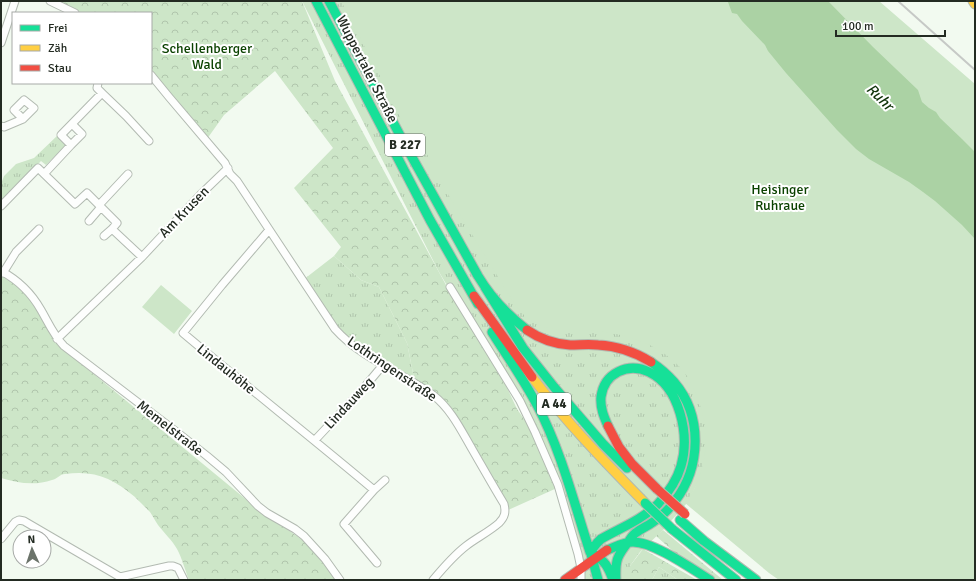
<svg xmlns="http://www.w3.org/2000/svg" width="976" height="581" font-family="Signika,sans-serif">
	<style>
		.grass { fill: url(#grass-tufts) }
		.forest { fill: url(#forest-crowns) }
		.park { fill: #cde6c8 }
		.water { fill: #abd2a4 }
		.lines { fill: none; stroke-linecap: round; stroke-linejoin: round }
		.street-casing { stroke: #b2bab1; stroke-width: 9 }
		.fast-casing { stroke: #b2bab1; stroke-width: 11 }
		.slow-casing { stroke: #b2bab1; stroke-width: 11 }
		.jam-casing { stroke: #b2bab1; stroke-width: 11 }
		.street { stroke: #fdfefd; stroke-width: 7 }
		.fast { stroke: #16e098; stroke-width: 9 }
		.slow { stroke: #ffcf43; stroke-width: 9 }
		.jam { stroke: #f24e42; stroke-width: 9 }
		.rail { stroke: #c6c9c6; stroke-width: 2 }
		.fast-bridge-casing { stroke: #b2c1af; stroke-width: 11; stroke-linecap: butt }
		.jam-bridge-casing { stroke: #b2c1af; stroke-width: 11; stroke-linecap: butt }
		.fast-bridge { stroke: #16e098; stroke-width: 9 }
		.jam-bridge { stroke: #f24e42; stroke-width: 9 }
		.labels { text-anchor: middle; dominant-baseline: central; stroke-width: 4; stroke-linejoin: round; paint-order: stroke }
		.shield { fill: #fff; stroke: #656b64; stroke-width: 1 }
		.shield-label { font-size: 13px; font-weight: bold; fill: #232b22 }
		.park-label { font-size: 14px; fill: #0b4201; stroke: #fff }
		.street-label { font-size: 14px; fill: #232b22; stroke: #fff }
		.water-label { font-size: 15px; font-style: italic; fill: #0e3208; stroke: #fff }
	</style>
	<defs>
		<pattern id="grass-tufts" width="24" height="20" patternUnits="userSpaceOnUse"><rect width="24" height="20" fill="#cde6c8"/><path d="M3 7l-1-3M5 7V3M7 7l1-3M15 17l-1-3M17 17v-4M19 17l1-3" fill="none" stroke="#b0c5ac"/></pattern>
		<pattern id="forest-crowns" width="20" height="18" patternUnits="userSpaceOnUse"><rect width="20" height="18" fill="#cde6c8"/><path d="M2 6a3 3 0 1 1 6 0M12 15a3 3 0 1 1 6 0" fill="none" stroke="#b0c5ac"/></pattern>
	</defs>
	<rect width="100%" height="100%" fill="#f2faf0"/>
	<path class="grass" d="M302,1H343L630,333L665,351L691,377L708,424V448L703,473L687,503L663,530L640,552L630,566V580H581L579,554L542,443L510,391L439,272Z
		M58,135L67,144L46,165L41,161L1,202V184L4,176L16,164L34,158Z
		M334,256L361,280L379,287L407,343L415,383L385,365L343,334L303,280Z
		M659,567L678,580H652Z"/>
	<path class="forest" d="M52,1H302L335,81L446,285L503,379L517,409L533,432L557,488L506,511L451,411L415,383L407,343L379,287L361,280L334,256L341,247L294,188L333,148L275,71L224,115L207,139L151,74V13H76Z
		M1,275L19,287L33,302L62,348L248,501L312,547L337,580H189C185,570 182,558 177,549C172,540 164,533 158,525C155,521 153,516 150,512C145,507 140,502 135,497C112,478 95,470 65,474C60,474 57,479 52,480C35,486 17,483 1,478Z
		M663,530L723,580H717L674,552L656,536Z
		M643,549L697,580H678L659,567L652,580H630V566Z"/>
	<path class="park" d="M341,1H879L975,84V580H779L769,573L685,503C700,484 706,460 706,436C706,430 706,424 704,419C700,403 694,385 684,372C663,345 626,333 594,331C561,328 539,336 516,306C512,301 509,294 505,289C499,278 492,267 486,257C472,234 458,212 445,189C439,178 434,167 428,156C420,142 408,130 400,117C394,105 388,92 382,80C368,54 355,27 341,1Z
		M161,285L192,311L174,334L142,307Z"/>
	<path class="water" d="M726,1H828L873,47L918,90L922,102L929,108L936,112L940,118L962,139L975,152V239L962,225L935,201L923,192L909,182L869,159L856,149L837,130L786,73L768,51L765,45L742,21L737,14L732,13L728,2Z"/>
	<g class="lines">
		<g class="street-casing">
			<path id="street" d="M50,1L75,13
				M1,43L15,1
				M151,75L169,97L225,163L230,174L237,181L335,329C362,359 401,372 433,395C451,409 461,430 472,449C483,468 493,486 504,504C506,512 505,517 499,523C489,532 476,538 466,546C453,556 443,568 433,580
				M102,93L126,116L149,141
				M1,126L4,127L23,119L34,108L24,100L14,110L23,119
				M71,145L82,134L72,124
				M44,174L71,145L61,135L102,93L97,88L98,83
				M99,205L128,174
				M1,206L38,168L75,204L87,193L117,223L112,229L142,257
				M89,221L101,207
				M269,230L222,285L183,333C246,386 311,437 374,490
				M104,236L112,229
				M1,271C18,280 32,294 41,310C48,322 54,336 64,346L178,433L207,456L226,472L258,506L267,513L295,529L304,536L325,559L340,580
				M3,273L16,252L39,229
				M450,287L520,401L535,432L558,485L578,554L581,568V580
				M57,339L142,257L201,194L228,168
				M315,440L362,390L383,365
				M1,539L15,522L19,520L24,521L120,577L169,566H173L178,568L184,580
				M377,563L344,524L374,490L385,480"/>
		</g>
		<g class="fast-casing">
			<path id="fast" d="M316,1L430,220L478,304
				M329,1L403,141L478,276C490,296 509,316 527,330
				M485,287L523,348L554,387L603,444L627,468
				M492,332C507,356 524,380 537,405C561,450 574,503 590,552
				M680,520L704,541L756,580
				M672,529L736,580
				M607,550C615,547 624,542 633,542C654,542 692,569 710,580
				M590,552L597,543L601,539C622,527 640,521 658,504C668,493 677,480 681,466C690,435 680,387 649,372C628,362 604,373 601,397C600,408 604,417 608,426
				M592,553C605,561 608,566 613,580
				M591,554L598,580
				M616,580C615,560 617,556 629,541C631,538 633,534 637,532C642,528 648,526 653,522C661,517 669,509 675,501C701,467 703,416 674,382C667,374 660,368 651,362"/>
		</g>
		<g class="slow-casing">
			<path id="slow" d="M973,1L975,4
				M532,377C566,422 606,463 645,503"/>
		</g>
		<g class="jam-casing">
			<path id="jam" d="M474,296L532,377
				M527,330C540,339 555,344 570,345C580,345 589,344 598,345C617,346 635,352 651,362
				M608,426L619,447L632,464L657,489
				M565,580L607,550"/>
		</g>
		<use href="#street" class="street"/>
		<use href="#fast" class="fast"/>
		<use href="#slow" class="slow"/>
		<use href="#jam" class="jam"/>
		<path class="rail" d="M898,1L975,70"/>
		<g class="fast-bridge-casing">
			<path id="fast-bridge" d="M645,503L672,529"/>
		</g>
		<g class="jam-bridge-casing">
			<path id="jam-bridge" d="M657,489L685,514"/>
		</g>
		<use href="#fast-bridge" class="fast-bridge"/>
		<use href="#jam-bridge" class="jam-bridge"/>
	</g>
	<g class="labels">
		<g class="shield">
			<rect x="385" y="134" width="40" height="22" rx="3"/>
			<rect x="537" y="393" width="34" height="22" rx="3"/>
		</g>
		<g class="shield-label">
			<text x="405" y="145">B 227</text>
			<text x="554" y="404">A 44</text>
		</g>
		<g class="park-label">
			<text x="207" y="48">Schellenberger<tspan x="207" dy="16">Wald</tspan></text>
			<text x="780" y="189">Heisinger<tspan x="780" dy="16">Ruhraue</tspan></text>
		</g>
		<g class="street-label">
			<text transform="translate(367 69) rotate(63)">Wuppertaler Straße</text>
			<text transform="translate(184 212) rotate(-46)">Am Krusen</text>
			<text transform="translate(226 369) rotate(39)">Lindauhöhe</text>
			<text transform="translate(392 369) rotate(34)">Lothringenstraße</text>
			<text transform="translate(349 403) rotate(-47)">Lindauweg</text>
			<text transform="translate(170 428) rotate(38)">Memelstraße</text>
		</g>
		<g class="water-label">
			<text transform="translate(880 97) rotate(44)">Ruhr</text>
		</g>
	</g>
	<rect width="976" height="581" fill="none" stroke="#232b22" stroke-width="4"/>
	<rect x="12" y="12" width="140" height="72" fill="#ffffff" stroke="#a7aaa7"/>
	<rect x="20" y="25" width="20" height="6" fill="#16e098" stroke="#a7aaa7"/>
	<text x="48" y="32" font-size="12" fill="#232b22">Frei</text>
	<rect x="20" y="45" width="20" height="6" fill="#ffcf43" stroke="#a7aaa7"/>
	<text x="48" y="52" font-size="12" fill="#232b22">Zäh</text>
	<rect x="20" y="65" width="20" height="6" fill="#f24e42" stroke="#a7aaa7"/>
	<text x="48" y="72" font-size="12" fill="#232b22">Stau</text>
	<g transform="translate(32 549) rotate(357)"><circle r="19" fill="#ffffff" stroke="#a7aaa7"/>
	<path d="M0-3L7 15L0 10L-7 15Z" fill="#6b736a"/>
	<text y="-6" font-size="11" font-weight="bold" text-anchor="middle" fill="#232b22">N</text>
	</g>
	<path d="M836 30v6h109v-6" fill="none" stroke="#232b22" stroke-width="2"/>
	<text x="842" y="30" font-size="12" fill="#232b22" stroke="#ffffff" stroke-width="3" paint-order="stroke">100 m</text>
</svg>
